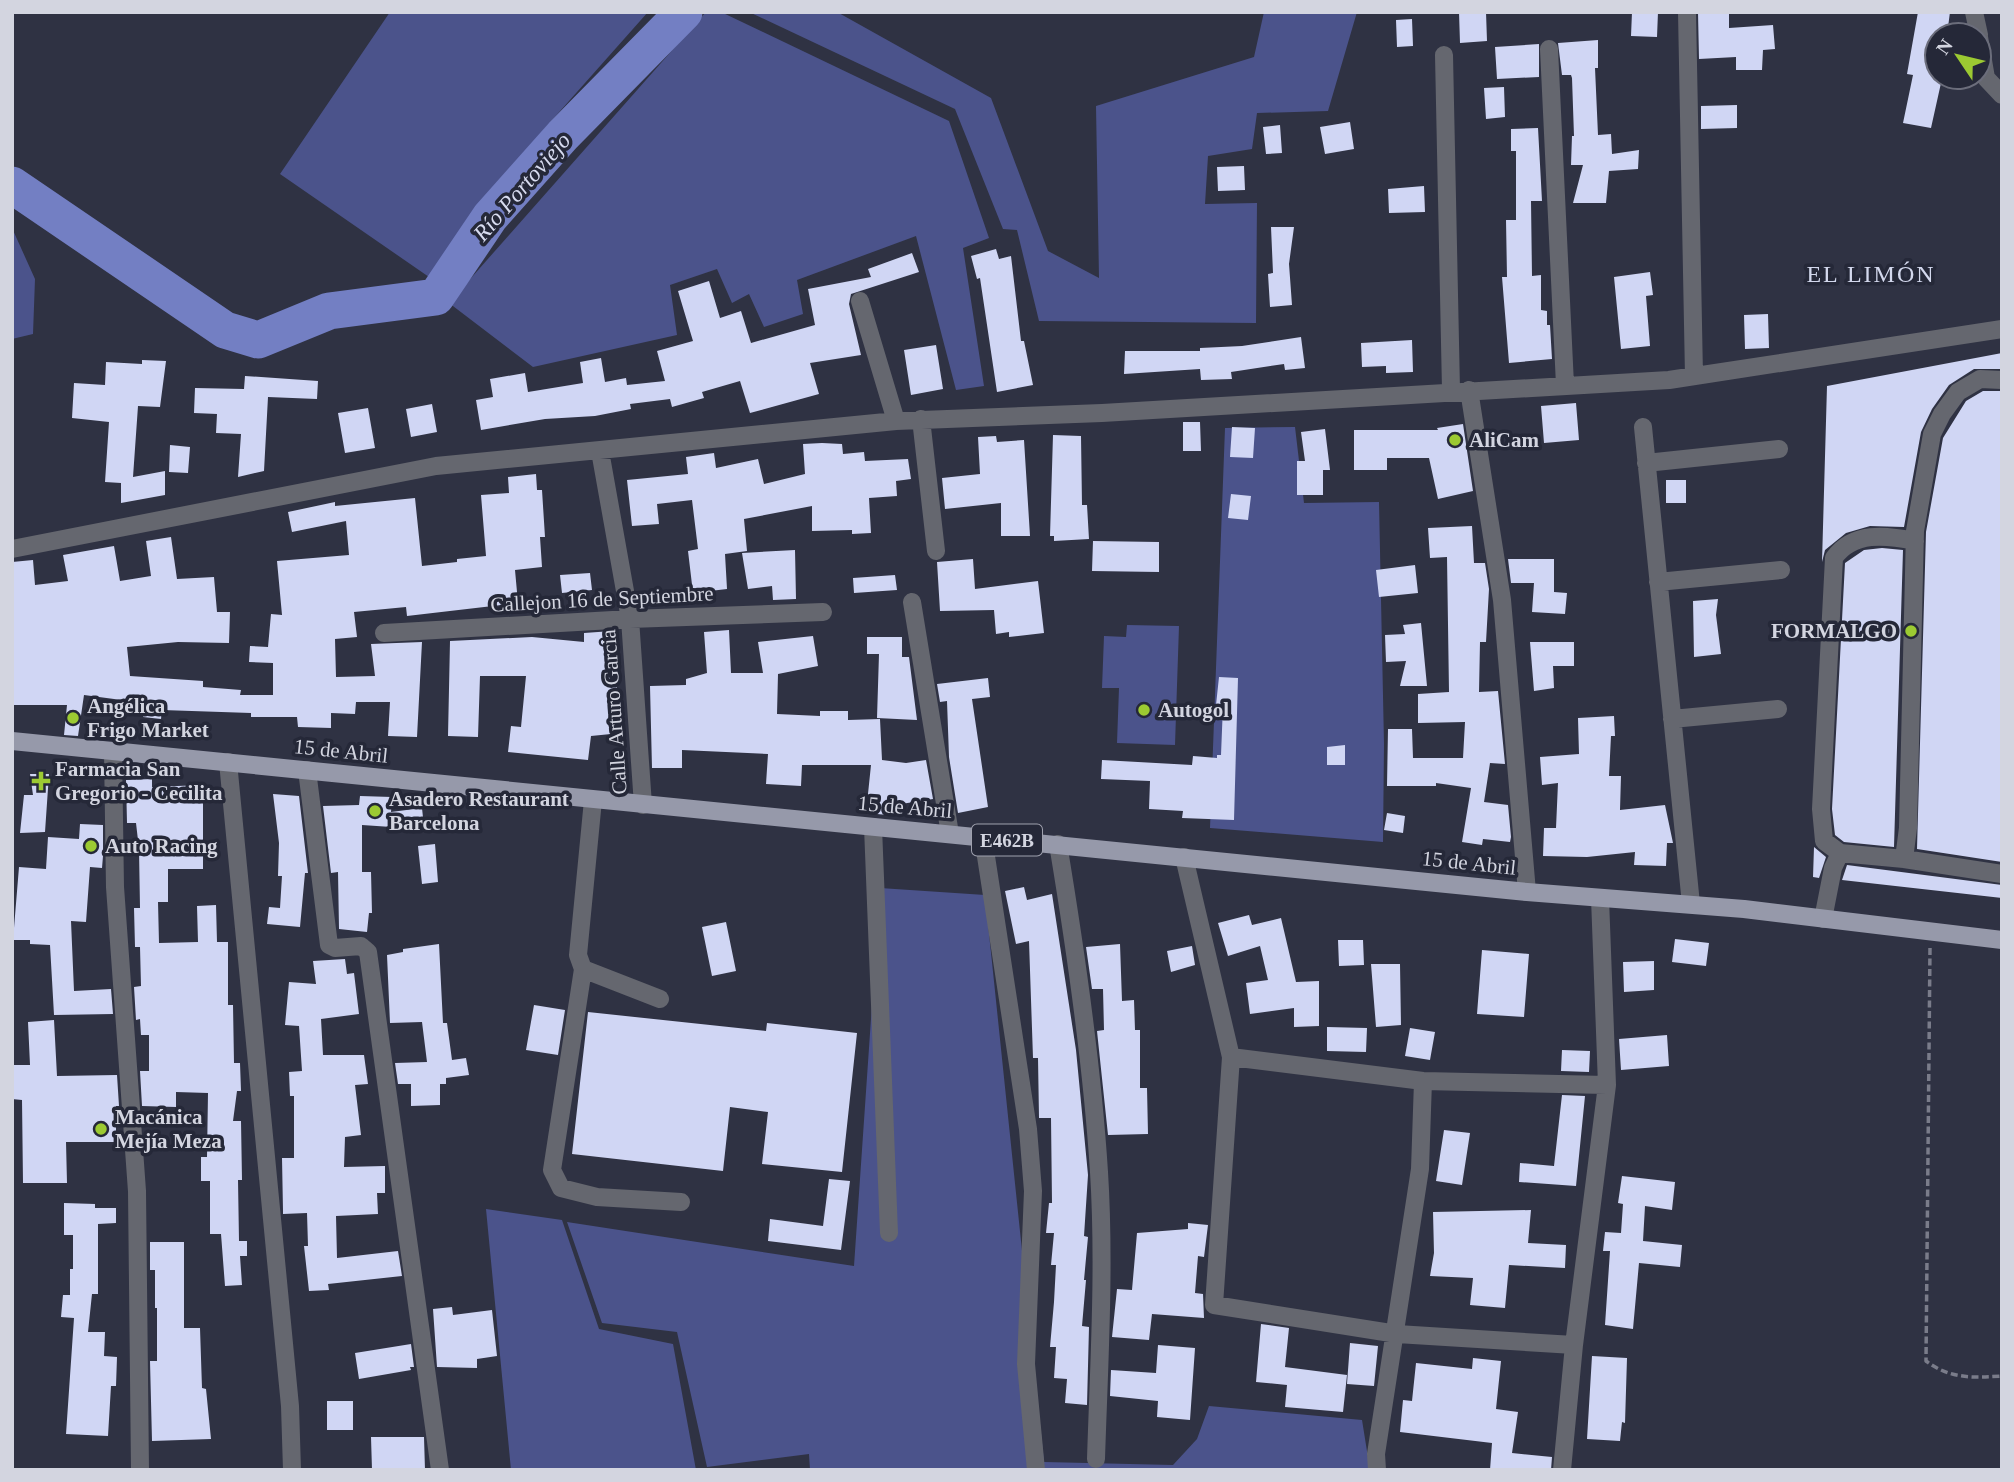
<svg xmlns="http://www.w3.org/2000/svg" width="2014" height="1482" font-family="'Times New Roman',serif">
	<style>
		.green { fill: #4b538b }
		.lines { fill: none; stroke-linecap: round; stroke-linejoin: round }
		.river { stroke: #737fc3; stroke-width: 37 }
		.building { fill: #d0d6f4 }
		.path { stroke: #7a7c8a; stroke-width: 3.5; stroke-dasharray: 7 3.5; stroke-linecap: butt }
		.minor { stroke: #65676f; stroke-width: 18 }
		.major { stroke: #9699aa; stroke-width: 18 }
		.poi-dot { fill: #9cca32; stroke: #252838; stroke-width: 2.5 }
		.labels { text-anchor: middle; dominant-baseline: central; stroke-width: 7; stroke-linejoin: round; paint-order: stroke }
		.shield { fill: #252838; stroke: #9fa1ae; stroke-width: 2 }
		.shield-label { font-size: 19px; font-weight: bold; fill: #d3d5e0 }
		.poi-label { font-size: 21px; font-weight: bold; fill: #d3d5e0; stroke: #252838; text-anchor: start }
		.street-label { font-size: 21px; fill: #d3d5e0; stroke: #252838 }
		.water-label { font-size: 23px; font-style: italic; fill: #d7dbef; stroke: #252838 }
		.quarter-label { font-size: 24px; letter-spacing: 2px; fill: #d3d8ed; stroke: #252838 }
	</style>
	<rect width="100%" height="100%" fill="#2f3243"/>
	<path class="green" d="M390,12H648L545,128L429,277L280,174Z
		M706,12H721L949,121L989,238L963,248L984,386L956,390L916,236L797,280L803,314L764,327L749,294L732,303L717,269L670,285L677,335L533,367L449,303Z
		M749,12H837L991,98L1048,251L1099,278L1096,106L1254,57L1264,12H1357L1328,111L1257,113L1252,149L1208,156L1205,204L1257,203L1256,323L1039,321L1017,230L1003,229L955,109Z
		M12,228L35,279L33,334L12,339Z
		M1295,427L1304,503L1379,502L1384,744L1383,842L1210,828L1225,428Z
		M1127,625L1179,626L1175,745L1117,743L1119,688H1102L1104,636L1126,637Z
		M880,888L985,895L1044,1462L1173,1465L1197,1439L1209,1406L1362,1420L1370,1470H810L809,1454L707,1467L677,1332L602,1323L567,1222L854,1266Z
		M486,1209L562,1220L599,1329L673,1344L696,1470H511Z"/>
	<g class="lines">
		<path class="river" d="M12,185L225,330L258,340L329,311L436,297L490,217L563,135L684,12"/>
	</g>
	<path class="building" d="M1459,12H1486L1487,41L1460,43Z
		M1632,12H1658L1657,37L1631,36Z
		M1698,12H1729V28L1773,25L1775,49L1763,50L1762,70H1736V57L1699,59Z
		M1918,12H1950L1947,35H1937V77L1941,83L1931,128L1903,123L1913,75L1907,74Z
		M1412,19L1413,46L1397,47L1396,20Z
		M1598,40V68H1595L1598,135L1611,134L1612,154L1639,150L1638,169L1609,171L1606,203H1573L1583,165H1571L1572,136H1574L1572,78L1571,75H1562L1558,43Z
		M1539,44V77L1497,79L1495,47Z
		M1504,87L1505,117L1486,119L1484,88Z
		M1737,105V128L1701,129V106Z
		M1350,122L1354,149L1325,154L1320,127Z
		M1280,125L1282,153L1266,154L1263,127Z
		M1538,128L1542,201H1531L1532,276L1541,275V310L1547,311V325H1550L1552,359L1509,363L1502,277H1507L1506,220H1516V151H1511V129Z
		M1244,166L1245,190L1218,191L1217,167Z
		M1424,186L1425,212L1389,213L1388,189Z
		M1271,227H1294L1289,264L1292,305L1270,307L1268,274L1273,273Z
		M996,249L999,259L1011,256L1021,341H1024L1033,385L997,392L980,278L977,279L971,256Z
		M912,253L919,272L851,294L849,304L861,355L810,363L819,394L750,413L740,381L702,392L704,398L672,407L670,399L630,404L631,409L595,416L545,419L481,430L476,400L493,397L490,379L525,373L528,392L583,383L580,362L601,358L605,382L626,378L627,385L665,381L657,351L693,341L678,291L709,281L720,318L741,311L751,343L815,325L808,289L871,277L868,269Z
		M1650,272L1653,295L1646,296L1650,346L1621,349L1614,277Z
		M1768,314L1769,348L1745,349L1744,315Z
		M1301,337L1305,368L1285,370L1284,364L1231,372L1232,379L1201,380L1200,369L1124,374L1125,351H1200V348L1242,346Z
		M1412,340L1413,372L1386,373V366L1362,367L1361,343Z
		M936,345L943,389L911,395L904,350Z
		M2002,353V369H1974L1949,385L1932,409L1921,432L1904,527L1870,526L1846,533L1825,550L1822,562L1827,386Z
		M142,360L166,361L160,407L138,406L133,477L165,471V495L121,503V483L105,482L109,422L72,418L74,383L105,385L106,362L142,364Z
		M245,376L318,381L317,399L268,397L264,471L238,477L241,434L216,433L217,414L194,413L195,388L244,389Z
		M1983,391H2002V862L1917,849L1926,532L1943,438L1966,401Z
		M1576,403L1579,440L1544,443L1541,406Z
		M432,404L437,432L411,437L406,409Z
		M368,408L375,448L345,453L338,413Z
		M1183,422H1200L1201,451H1183Z
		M1463,424L1473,491L1438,499L1429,458H1387V470H1354V430H1438L1437,428Z
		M1232,427L1255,428L1253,458L1230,457Z
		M1325,429L1330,470H1323V495H1297V461H1305L1301,432Z
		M1053,435L1081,436L1082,505H1087L1089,539L1054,541V536H1050Z
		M996,436L997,442L1024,440L1030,536H1001V503L945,509L942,478L980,474L978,437Z
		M822,443L842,444L843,454L864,452L865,461L908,459L911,479L896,481L897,496L869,498L871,533L852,534V530L812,531V506L744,519L747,551L725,554L727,589L693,593L688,551L698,549L692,500L657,504L659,524L632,526L627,480L688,474L686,457L714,453L716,468L758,459L764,484L805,474L803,444Z
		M170,445L190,447L188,473L169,472Z
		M536,474L537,490H542L545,537H540L542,567L515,570L518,603L407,616L406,607L354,612L357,637L335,639L336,677L375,676L371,644L422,642L417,737L388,736L390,702H356L355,714L331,713V728L298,727L297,717H251V713L162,710L161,719L143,717L144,703L84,695L78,736L64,735L67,705H12V562L33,560L35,585L68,581L63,555L114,546L120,581L151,576L146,541L171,537L177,579L214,577L217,612H230L229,643L178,642L127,647L130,676L203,681V687L241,690L240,695H273V663L249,662L250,646L268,647L271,614L282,615L277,561L349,555L346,521L292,532L288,512L335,502V506L415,498L422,566L457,562V559L486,556L481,495L509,493L508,477Z
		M1666,480H1686V503H1666Z
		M1231,494L1251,496L1248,520L1228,518Z
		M1472,526L1474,563H1485L1489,589L1486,642H1480L1479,692L1498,691L1505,764L1490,763L1484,802L1508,805L1511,837L1510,842L1483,839L1482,845L1462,842L1471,788L1436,783V786H1387L1388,729H1412L1413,758H1463L1465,722L1418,723V694L1449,692L1447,557L1430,558L1428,528Z
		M1093,541L1159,542V572L1092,571Z
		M1882,548L1903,550L1894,847L1844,842L1835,835L1832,809L1845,563L1864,550Z
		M795,550L796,599L773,600L772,586L748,589L742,553Z
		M973,559L975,589L1038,581L1044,633L1009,637V632L996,634L994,610L940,611L937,562Z
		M1508,559H1554V592L1567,593L1565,614L1532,612L1534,583H1511Z
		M1415,565L1418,593L1379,597L1376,570Z
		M590,573L592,590L562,593L560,575Z
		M895,575L897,590L854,593L853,578Z
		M1718,599L1716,615L1721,654L1694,657L1693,601Z
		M1421,623L1427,686H1400L1406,661L1386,662L1385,635L1405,634L1403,625Z
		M729,630L731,673H763L758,642L813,636L818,666L778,674L777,714L820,716V711H848V720L880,719L882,760L906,763L926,760L933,799L901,804L899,816L866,813L871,765H802L801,786L766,784L768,754L682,750V768H652L650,686L686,685V679L707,673L704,632Z
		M612,631L621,733L591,736L588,760L508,752L511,726L521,727L526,676H480L478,737L448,736L450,641L532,637L584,642V633Z
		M867,637H902V657H909L917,720L877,718L879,654H867Z
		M1530,642H1574V666H1553L1554,688L1534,691Z
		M1219,677L1238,678L1234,820L1182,818L1183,811L1149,809L1150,781L1101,779L1102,760L1192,765L1193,756L1217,758V755H1221L1223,705H1216Z
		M988,678L990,697L972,699L988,807L958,813L949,757L947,701L940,702L937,684Z
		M1614,716L1615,736H1611L1609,776H1621L1620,810L1665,805L1673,843H1667L1666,866L1634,865L1635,852L1587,857L1543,856L1544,828H1556L1558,783L1542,785L1540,757L1579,754L1578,718Z
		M1345,745V765H1327V747Z
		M30,774H49L45,832L20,833L24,795H33Z
		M152,779V787L203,785V869H168V902H158L159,943L198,942L197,906L216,905L217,942H228V1005H233L234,1063H240L241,1091H237L233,1121H241L242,1180H238L239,1241H247V1256H240L242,1285L225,1286L221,1234H210V1181H201V1157H207L208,1093L176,1092V1107L142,1106L140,1071H149V1035H141L140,1019L136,1020L134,987L141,986L140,947H135L134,908H140L139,849L136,823H127L126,780Z
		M273,794L299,796L308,873H305L300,927L267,924L269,907L280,908L282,876H278L279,843Z
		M360,796L392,797L391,812L422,808L424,827L406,830V828L362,825V872H371L372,913H369L367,932L339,929L338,872L331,873L323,806L359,805Z
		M1387,813L1405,816L1403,833L1384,830Z
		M80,824L103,825V856L102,868L90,867L86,922L71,921L74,991L111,989L113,1014L54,1015L50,945L30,944V940H13L19,867L46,869L48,837L79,839Z
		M435,844L438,882L422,884L418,846Z
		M1814,847L1826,857L1819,878L1813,877Z
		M1847,865L2002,885V898L1842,880Z
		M1024,887L1027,900L1052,894L1076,1050L1088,1175L1084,1236L1088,1237L1084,1280H1086L1082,1326L1089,1327L1087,1405L1065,1403L1067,1379L1054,1378L1056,1347H1050L1054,1302L1056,1265H1051L1054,1233H1046L1049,1203H1052L1051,1118H1039L1038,1058H1033L1029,941L1016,944L1005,891Z
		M1249,915L1252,925L1281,918L1296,982L1319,981V1026L1294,1027V1008L1250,1014L1246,983L1268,980L1260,946L1228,956L1218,923Z
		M726,922L736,971L712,976L702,927Z
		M1675,939L1709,943L1706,966L1672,962Z
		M1338,940H1363L1364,965L1339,966Z
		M439,944L443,1023H447L452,1060L466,1058L469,1075L446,1078V1084H440V1105L411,1106V1084H398L395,1063L427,1062L422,1022L390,1023L387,955L403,952V949Z
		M1120,944L1122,1001L1134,1000L1135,1030H1140V1088H1147L1148,1134L1108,1135L1097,1031L1104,1030L1103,989H1092L1086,947Z
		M1192,946L1195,965L1171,972L1167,951Z
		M1482,950L1529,954L1524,1017L1477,1014Z
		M345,959L347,974L354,973L359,1014L321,1019L323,1055H364L368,1084L355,1085L361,1135L345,1137L344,1167L385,1166V1193H377L378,1214L336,1216L337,1258L398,1251L402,1276L328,1284L329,1290L309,1291L304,1246H308L307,1213L283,1214V1211L282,1158H294V1096H290L289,1072L302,1071L299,1026L285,1025L289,982L316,984L313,961Z
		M1654,961V990L1624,992L1623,962Z
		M1371,964H1400L1401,1025L1376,1027Z
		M534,1005L565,1010L558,1055L526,1050Z
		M588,1012L766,1031L767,1023L857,1033L842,1172L762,1164L768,1112L730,1107L723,1171L572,1154Z
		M54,1020L57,1076L117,1075L119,1106H116V1142H66L67,1183H23L22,1100L12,1099V1065H30L28,1022Z
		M1327,1027L1367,1028L1366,1052L1327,1051Z
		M1410,1028L1435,1032L1430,1060L1405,1056Z
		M1667,1035L1669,1066L1621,1070L1619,1039Z
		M1562,1050L1590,1051L1589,1072L1561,1071Z
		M1562,1095L1585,1096L1576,1186L1519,1182L1520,1163L1554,1166Z
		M1444,1130L1470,1133L1462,1185L1436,1181Z
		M1622,1176L1675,1182L1672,1210L1645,1206L1643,1241L1682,1245L1680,1267L1639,1263L1633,1329L1605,1325L1610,1251H1603L1605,1232L1621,1233L1623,1204L1618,1203Z
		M829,1179L850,1181L841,1250L768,1241L770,1219L823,1226Z
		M64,1203L95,1204V1208H116V1223L98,1224V1294H92L88,1332H105L104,1356L117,1357L116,1386H111L108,1436L66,1434L74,1318L61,1317L63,1295H70V1269H73V1235H64Z
		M1531,1210L1528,1243L1566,1245L1565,1268L1509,1265L1505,1308L1470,1305L1473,1278L1430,1276L1434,1253L1433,1212Z
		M1188,1223L1208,1225L1204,1257L1198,1256L1195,1293L1203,1294L1204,1318L1152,1314L1149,1340L1112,1337L1117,1289L1132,1290L1137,1233L1188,1229Z
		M150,1242H184V1328H200L202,1388L206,1389L211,1439L152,1441L150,1361H157V1308H155V1270H150Z
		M452,1307L453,1315L492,1310L497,1356L477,1359V1368L437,1367L433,1309Z
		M1261,1324L1289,1328L1285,1367L1347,1375L1343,1412L1285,1407L1287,1385L1256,1382Z
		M1350,1343L1378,1346L1374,1386L1347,1384Z
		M411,1344L414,1367H410L411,1370L359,1379L355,1353Z
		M1158,1345L1195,1348L1190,1420L1157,1417L1158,1401L1110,1396L1111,1370L1156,1373Z
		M1592,1356L1627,1358L1625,1423L1622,1422L1620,1441L1587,1439Z
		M1473,1358L1501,1361L1496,1409L1518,1412L1512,1453L1552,1457L1551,1470H1490L1492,1443L1400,1432L1403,1400L1412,1401L1416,1363L1472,1369Z
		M327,1401H353V1430H327Z
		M371,1437H424L425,1470H372Z"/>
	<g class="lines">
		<path class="path" d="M1930,948L1926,1361C1950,1379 1973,1378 2002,1376"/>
		<path class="minor" d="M1687,12L1694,376
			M1974,12L1979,35
			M1979,37L1986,78L2002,95
			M1549,49L1565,385
			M1444,55L1451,390
			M860,301L896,421
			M1469,390L1502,600L1527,892
			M921,419L936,551
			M1643,427L1691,904
			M600,451L630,619L643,805
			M1646,463L1779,449
			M12,549L436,466L896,421L1102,413L1669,380L2002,329
			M1658,582L1781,570
			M912,602L950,834
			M384,633L630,619L823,612
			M1672,719L1778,709
			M113,751L115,887L137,1191L140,1470
			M228,762L290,1406L292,1470
			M307,770L329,945L335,948L361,946L368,952L440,1470
			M593,800L578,955L583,969L660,999
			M873,827L889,1233
			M983,837L1028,1129L1033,1191L1026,1364L1036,1470
			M1058,844C1076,952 1092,1062 1099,1172C1105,1267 1099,1364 1096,1459
			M1840,853L1824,841L1821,809L1834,558C1853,531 1886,535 1915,541
			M1184,857L1231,1057L1214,1305L1397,1334L1574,1345L1607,1085L1600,898
			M1904,859L2002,874
			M1823,919L1833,868L1840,853L1904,859L1908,828L1915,531L1932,434L1942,414L1958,392L1980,379L2002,380
			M583,969L552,1170L561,1188L597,1197L681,1202
			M1231,1057L1423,1081L1607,1085
			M1377,1470L1376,1454L1420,1169L1423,1081
			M1562,1470L1574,1345"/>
		<path class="major" d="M12,741L1527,892L1744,909L2002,940"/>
	</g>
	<g class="poi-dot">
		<circle cx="1455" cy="440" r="7"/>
		<circle cx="1911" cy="631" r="7"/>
		<circle cx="1144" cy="710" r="7"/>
		<circle cx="73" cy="718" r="7"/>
		<path d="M37.5 770.5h7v7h7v7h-7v7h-7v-7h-7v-7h7z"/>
		<circle cx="375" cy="811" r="7"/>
		<circle cx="91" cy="846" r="7"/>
		<circle cx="101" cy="1129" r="7"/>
	</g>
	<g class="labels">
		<rect class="shield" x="972" y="824.5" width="70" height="31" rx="5"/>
		<g class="shield-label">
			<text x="1007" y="840">E462B</text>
		</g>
		<g class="poi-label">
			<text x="1469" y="440">AliCam</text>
			<text x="1897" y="631" text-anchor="end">FORMALGO</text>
			<text x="87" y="706">Angélica<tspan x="87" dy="24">Frigo Market</tspan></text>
			<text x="1158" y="710">Autogol</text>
			<text x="55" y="769">Farmacia San<tspan x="55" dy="24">Gregorio - Cecilita</tspan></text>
			<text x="389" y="799">Asadero Restaurant<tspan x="389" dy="24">Barcelona</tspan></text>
			<text x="105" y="846">Auto Racing</text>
			<text x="115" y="1117">Macánica<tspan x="115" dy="24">Mejía Meza</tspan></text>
		</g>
		<g class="street-label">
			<text transform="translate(602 599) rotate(-3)">Callejon 16 de Septiembre</text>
			<text transform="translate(614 712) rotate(-94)">Calle Arturo Garcia</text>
			<text transform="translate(341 751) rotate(6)">15 de Abril</text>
			<text transform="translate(905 807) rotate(5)">15 de Abril</text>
			<text transform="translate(1469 863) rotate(6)">15 de Abril</text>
		</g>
		<g class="water-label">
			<text transform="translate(522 187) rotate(-49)">Río Portoviejo</text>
		</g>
		<g class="quarter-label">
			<text x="1871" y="274">EL LIMÓN</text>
		</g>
	</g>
	<rect width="2014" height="1482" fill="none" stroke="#d3d5e0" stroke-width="28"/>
	<g transform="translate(1958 56) rotate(305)"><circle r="33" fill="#252838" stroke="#6b6d7b" stroke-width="2"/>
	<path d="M0-5L12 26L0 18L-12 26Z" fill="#9cca32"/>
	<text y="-10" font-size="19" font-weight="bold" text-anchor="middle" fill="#d3d5e0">N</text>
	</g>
</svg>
